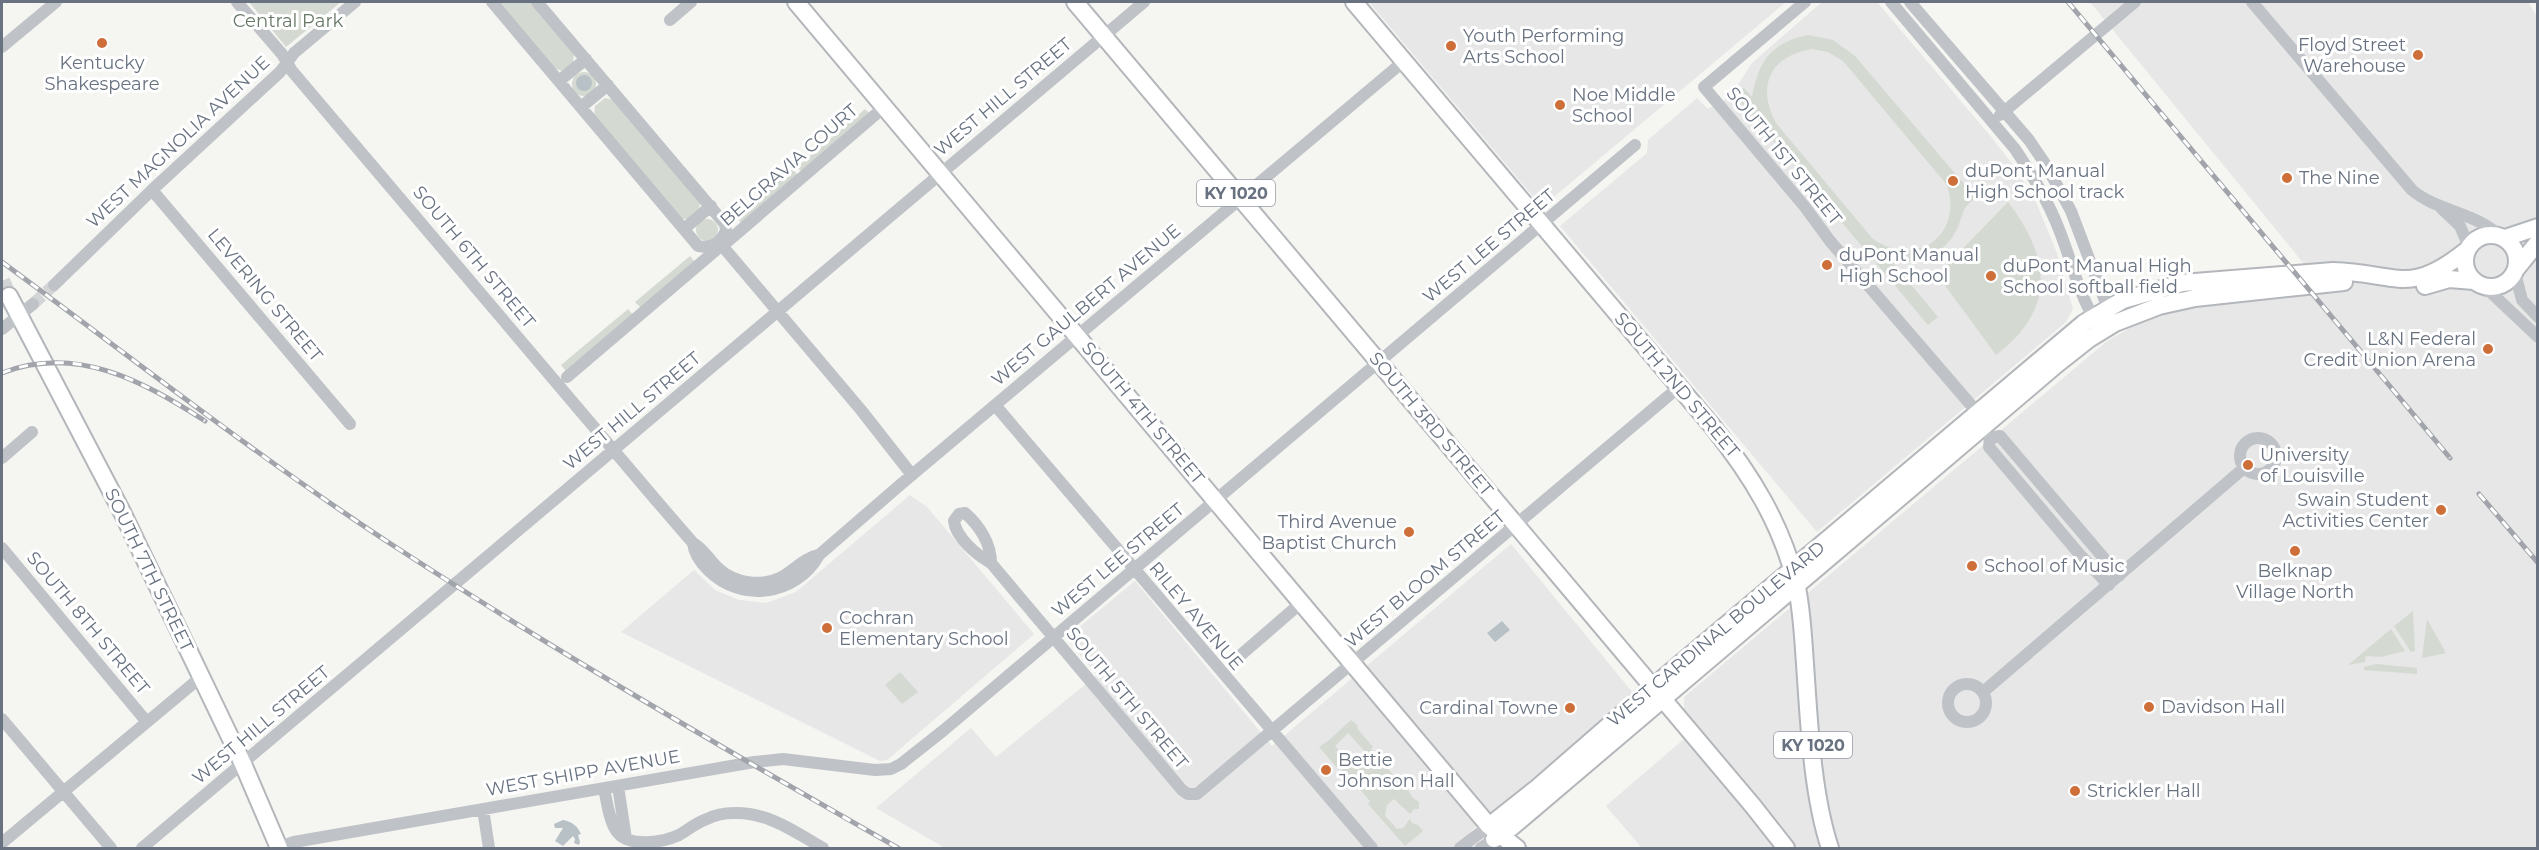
<svg xmlns="http://www.w3.org/2000/svg" width="2539" height="850" font-family="Montserrat,sans-serif">
<style>
.built{fill:#e6e7e6}
.green{fill:#d4dad2;fill-rule:evenodd}
.water{fill:#b8c1c6}
.lines{fill:none;stroke-linecap:round;stroke-linejoin:round}
.minor-tunnel{stroke:#d2d4d6;stroke-width:12;stroke-dasharray:12 6;stroke-linecap:butt}
.major-tunnel{stroke:#d2d4d6;stroke-width:16;stroke-dasharray:16 8;stroke-linecap:butt}
.major-casing{stroke:#b3b6ba;stroke-width:20}
.minor{stroke:#bfc2c6;stroke-width:12}
.major{stroke:#fff;stroke-width:16}
.rail-casing{stroke:#a1a5ab;stroke-width:5}
.rail{stroke:#fff;stroke-width:3;stroke-dasharray:9;stroke-linecap:butt}
.poi-dot{fill:#ce6e39;stroke:#fff;stroke-width:2}
.labels{text-anchor:middle;dominant-baseline:central;stroke-width:6;stroke-linejoin:round;paint-order:stroke}
.shield{fill:#fff;stroke:#959ca6;stroke-width:1.5}
.shield-label{font-size:16px;font-weight:bold;fill:#687280}
.park-label{font-size:18px;fill:#677866;stroke:#fff}
.poi-label{font-size:18px;fill:#687280;stroke:#fff;text-anchor:start}
.street-label{font-size:18px;fill:#687280;stroke:#fff}
</style>
<rect width="100%" height="100%" fill="#f5f5f2"/>
<path class="built" d="M1369,2H1786L1542,207Z
M1822,2H1877L1992,138L2017,170L2036,202L2057,253L2073,309L2066,322L1817,532L1560,226L1647,153L1648,140L1697,98L1708,109L1731,96L1752,63Z
M2090,2H2528L2538,18L2537,848H1642L1606,806L1684,739V697L2106,342L2133,326L2121,311L2178,292L2318,281Z
M910,495L927,507L1034,634L887,760L880,761L621,632L694,570L715,590L739,600L766,603L796,592Z
M1511,544L1633,693L1470,832L1483,848H945L876,808L971,728L996,757L1097,675L1066,638L1135,581L1272,746Z"/>
<path class="green" d="M249,2H341L286,47Z
M497,2H532L574,52L573,64L562,71L553,68Z
M1808,35L1833,40L1855,56L1976,198C1962,208 1965,209 1959,224C1948,254 1922,261 1894,264L1938,317L1928,325L1735,95L1744,88L1752,97C1759,61 1770,43 1808,35ZM1812,49L1828,52L1843,61L1947,185C1964,236 1914,270 1872,238L1776,123C1756,86 1770,56 1812,49Z
M572 84a12 12 0 1 1 24 0a12 12 0 1 1-24 0Z
M605,98L615,100L700,203L699,210L688,219H682L594,116L595,106Z
M865,109L871,115L803,173L797,167Z
M793,169L799,177L743,225L736,217Z
M2008,202C2051,258 2056,309 1996,355L1941,280L1942,270Z
M696 230a11 11 0 1 1 22 0a11 11 0 1 1-22 0Z
M690,256L697,264L643,310L635,302Z
M628,309L635,317L568,374L561,365Z
M2413,611L2415,651L2411,652L2394,626Z
M2427,619L2446,653L2422,658Z
M2391,629L2405,651L2381,657L2366,656L2365,662L2348,665Z
M2376,664L2417,668V674L2364,670V667Z
M900,672L918,692L902,704L885,685Z
M1351,720L1358,726L1357,728L1373,747L1371,749L1401,784L1403,783L1413,798L1419,802V809H1414L1410,814L1394,799L1387,805L1385,816L1397,829L1403,828L1410,819L1412,823L1418,825L1423,831L1405,846L1368,804L1370,801L1340,767L1338,769L1319,747L1329,740ZM1348,733L1369,756L1356,769L1335,746Z"/>
<path class="water" d="M576 83a8 8 0 1 1 16 0a8 8 0 1 1-16 0Z
M1502,621L1510,630L1495,642L1487,633Z
M563,820C572,822 577,825 581,834L578,835L580,842L579,845L574,843L575,839L573,836L563,846L555,841L563,828H555L554,824Z"/>
<g class="lines">
<path class="minor-tunnel" d="M33,304L54,285"/>
<path class="major-tunnel" d="M2,281L9,296"/>
<g class="major-casing">
<path id="major" d="M796,2L1489,826L1517,848
M1075,2L1753,806L1786,848
M1354,2L1713,427C1751,475 1781,523 1796,583C1802,609 1803,637 1805,664C1809,721 1812,794 1830,848
M2465 261a26 26 0 1 1 52 0a26 26 0 1 1-52 0Z
M2505,238L2538,227
M2517,268L2538,242
M2425,286L2449,279L2474,281
M9,296L122,512L243,764L279,848
M1489,826L1537,788L1668,674L2084,323L2123,300L2182,283L2333,271C2398,273 2409,297 2467,250
M1494,839L1512,827L2056,365L2089,339L2115,323L2159,306L2195,298L2344,282"/>
</g>
<path class="minor" d="M237,2L282,54L292,71L655,499L693,543C704,549 709,560 719,569C734,583 761,587 780,578C794,571 803,558 819,555
M492,2L698,246C711,249 721,242 726,231L725,224L537,2
M1805,2L1704,87L1805,207L1830,241L1977,412
M1891,2L2015,149C2033,176 2049,202 2060,232C2072,262 2079,296 2097,323
M1910,2L2029,140L2046,165L2071,211L2110,314
M2252,2L2412,190C2438,212 2476,212 2501,237
M670,20L691,2
M2,47L56,2
M559,81L586,59
M581,107L608,85
M2000,115L2135,2
M152,190L350,424
M2442,209L2460,226L2469,247
M684,229L711,206
M719,242L861,410L912,475
M727,242L875,115
M2515,273L2522,300L2538,317
M54,285L152,190L280,72L294,53L355,2
M2485,287L2538,337
M2,329L33,304
M567,377L715,251
M995,405L1372,848
M2240 456a18 18 0 1 1 36 0a18 18 0 1 1-36 0Z
M1990,438L2000,436L2119,576
M1990,438L1989,447L2081,556L2109,585
M2,458L32,432
M693,543C694,554 700,562 708,570C741,603 796,596 819,555L900,485L1404,61
M2,548L146,721
M991,563C977,555 956,538 954,521L959,514L965,513C980,526 991,544 991,563L1182,790L1188,794H1197L1679,387
M1235,660L1302,602
M1948 703a19 19 0 1 1 38 0a19 19 0 1 1-38 0Z
M1983,692L2244,468
M2,719L111,848
M618,786L626,839
M604,788C607,802 609,821 617,832C629,848 664,842 679,835C688,830 697,822 707,819C715,815 725,813 734,813C768,812 795,832 823,848
M483,809L489,848
M2,843L201,677
M142,848L1144,2
M277,848L294,842L754,762L783,759L875,770L891,769L901,764L944,730L1635,145
M1460,848L1489,826
M1481,848L1494,839"/>
<use href="#major" class="major"/>
<g class="rail-casing">
<path id="rail" d="M2068,2L2450,458
M2,262C131,357 259,458 394,546C558,653 728,751 898,848
M2,373C76,344 143,381 205,421
M2479,494L2538,563"/>
</g>
<use href="#rail" class="rail"/>
</g>
<g class="poi-dot">
<circle cx="102" cy="43" r="6"/>
<circle cx="1451" cy="46" r="6"/>
<circle cx="2418" cy="55" r="6"/>
<circle cx="1560" cy="105" r="6"/>
<circle cx="2287" cy="178" r="6"/>
<circle cx="1953" cy="181" r="6"/>
<circle cx="1827" cy="265" r="6"/>
<circle cx="1991" cy="276" r="6"/>
<circle cx="2488" cy="349" r="6"/>
<circle cx="2248" cy="465" r="6"/>
<circle cx="2441" cy="510" r="6"/>
<circle cx="1409" cy="532" r="6"/>
<circle cx="2295" cy="551" r="6"/>
<circle cx="1972" cy="566" r="6"/>
<circle cx="827" cy="628" r="6"/>
<circle cx="2149" cy="707" r="6"/>
<circle cx="1570" cy="708" r="6"/>
<circle cx="1326" cy="770" r="6"/>
<circle cx="2075" cy="791" r="6"/>
</g>
<g class="labels">
<g class="shield">
<rect x="1197" y="180" width="78" height="26" rx="4.5"/>
<rect x="1774" y="732" width="78" height="26" rx="4.5"/>
</g>
<g class="shield-label">
<text x="1236" y="193">KY 1020</text>
<text x="1813" y="745">KY 1020</text>
</g>
<g class="park-label">
<text x="288" y="21">Central Park</text>
</g>
<g class="poi-label">
<text x="1463" y="36">Youth Performing<tspan x="1463" dy="21">Arts School</tspan></text>
<text x="2406" y="45" text-anchor="end">Floyd Street<tspan x="2406" dy="21">Warehouse</tspan></text>
<text x="102" y="63" text-anchor="middle">Kentucky<tspan x="102" dy="21">Shakespeare</tspan></text>
<text x="1572" y="95">Noe Middle<tspan x="1572" dy="21">School</tspan></text>
<text x="1965" y="171">duPont Manual<tspan x="1965" dy="21">High School track</tspan></text>
<text x="2299" y="178">The Nine</text>
<text x="1839" y="255">duPont Manual<tspan x="1839" dy="21">High School</tspan></text>
<text x="2003" y="266">duPont Manual High<tspan x="2003" dy="21">School softball field</tspan></text>
<text x="2476" y="339" text-anchor="end">L&amp;N Federal<tspan x="2476" dy="21">Credit Union Arena</tspan></text>
<text x="2260" y="455">University<tspan x="2260" dy="21">of Louisville</tspan></text>
<text x="2429" y="500" text-anchor="end">Swain Student<tspan x="2429" dy="21">Activities Center</tspan></text>
<text x="1397" y="522" text-anchor="end">Third Avenue<tspan x="1397" dy="21">Baptist Church</tspan></text>
<text x="1984" y="566">School of Music</text>
<text x="2295" y="571" text-anchor="middle">Belknap<tspan x="2295" dy="21">Village North</tspan></text>
<text x="839" y="618">Cochran<tspan x="839" dy="21">Elementary School</tspan></text>
<text x="2161" y="707">Davidson Hall</text>
<text x="1558" y="708" text-anchor="end">Cardinal Towne</text>
<text x="1338" y="760">Bettie<tspan x="1338" dy="21">Johnson Hall</tspan></text>
<text x="2087" y="791">Strickler Hall</text>
</g>
<g class="street-label">
<text transform="translate(1003 97) rotate(-40)">WEST HILL STREET</text>
<text transform="translate(178 142) rotate(-43)">WEST MAGNOLIA AVENUE</text>
<text transform="translate(1784 156) rotate(51)">SOUTH 1ST STREET</text>
<text transform="translate(789 165) rotate(-41)">BELGRAVIA COURT</text>
<text transform="translate(1489 246) rotate(-40)">WEST LEE STREET</text>
<text transform="translate(474 257) rotate(50)">SOUTH 6TH STREET</text>
<text transform="translate(265 295) rotate(50)">LEVERING STREET</text>
<text transform="translate(1086 305) rotate(-40)">WEST GAULBERT AVENUE</text>
<text transform="translate(1677 385) rotate(50)">SOUTH 2ND STREET</text>
<text transform="translate(632 411) rotate(-40)">WEST HILL STREET</text>
<text transform="translate(1143 413) rotate(50)">SOUTH 4TH STREET</text>
<text transform="translate(1431 424) rotate(50)">SOUTH 3RD STREET</text>
<text transform="translate(1118 560) rotate(-40)">WEST LEE STREET</text>
<text transform="translate(149 570) rotate(64)">SOUTH 7TH STREET</text>
<text transform="translate(1425 579) rotate(-40)">WEST BLOOM STREET</text>
<text transform="translate(1196 616) rotate(50)">RILEY AVENUE</text>
<text transform="translate(88 623) rotate(50)">SOUTH 8TH STREET</text>
<text transform="translate(1716 634) rotate(-40)">WEST CARDINAL BOULEVARD</text>
<text transform="translate(1127 698) rotate(50)">SOUTH 5TH STREET</text>
<text transform="translate(261 725) rotate(-40)">WEST HILL STREET</text>
<text transform="translate(583 773) rotate(-10)">WEST SHIPP AVENUE</text>
</g>
</g>
<rect width="2539" height="850" fill="none" stroke="#687280" stroke-width="6"/>
</svg>
